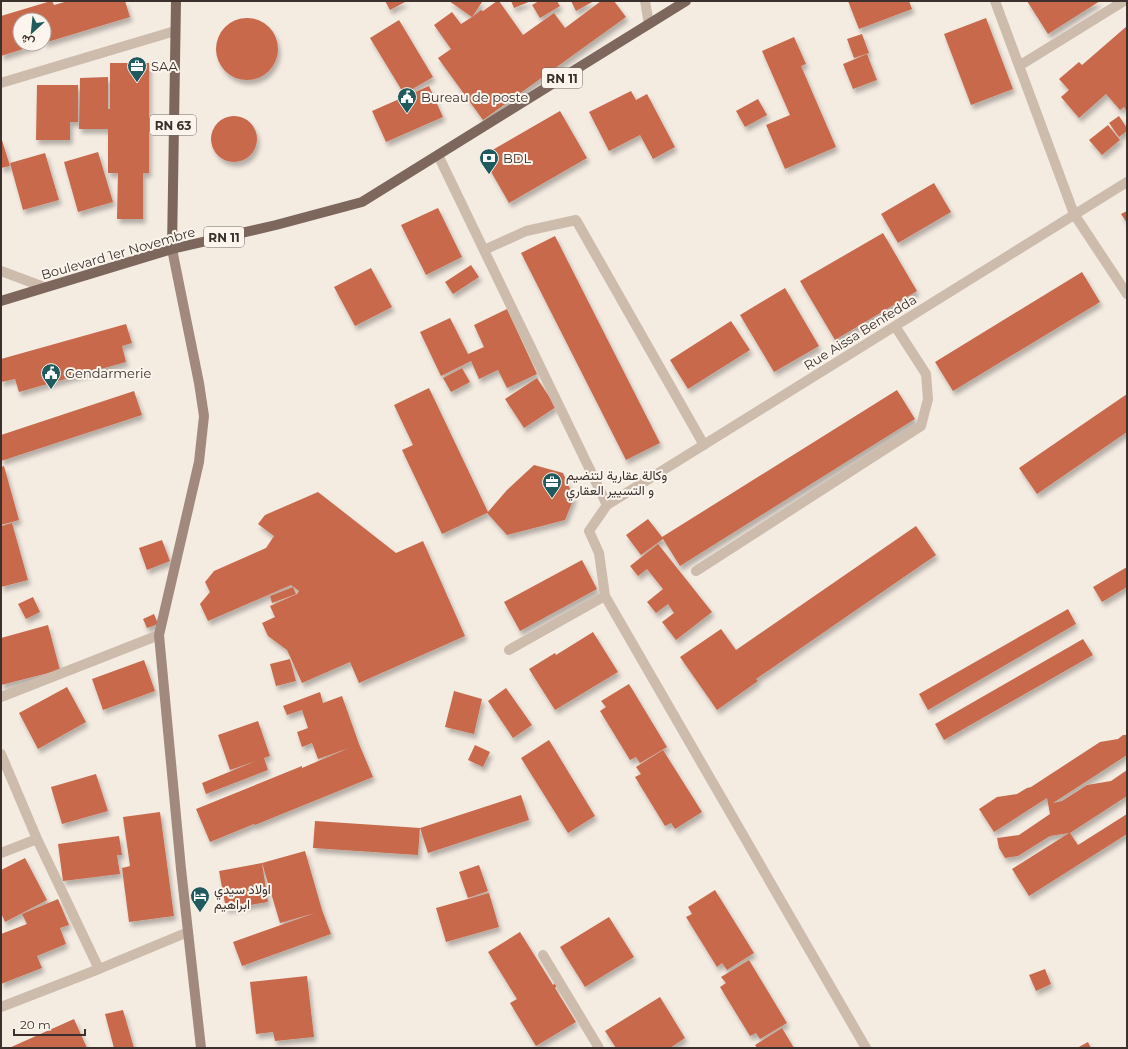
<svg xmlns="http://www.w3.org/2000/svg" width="1128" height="1049" font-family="Montserrat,Vazirmatn,sans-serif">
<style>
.building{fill:#c8694b;filter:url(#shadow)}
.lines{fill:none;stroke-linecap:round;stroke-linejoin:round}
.lane{stroke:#cdbbac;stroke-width:10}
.street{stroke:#cdbbac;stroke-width:10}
.secondary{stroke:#a18a7d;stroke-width:10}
.primary{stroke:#7d675c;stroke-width:10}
.labels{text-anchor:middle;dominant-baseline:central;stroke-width:4;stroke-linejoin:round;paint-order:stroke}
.shield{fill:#fbf5ee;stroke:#756b66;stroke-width:1}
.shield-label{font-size:12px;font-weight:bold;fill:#3b302b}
.poi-label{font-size:13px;fill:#3b302b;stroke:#fbf5ee;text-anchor:start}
.street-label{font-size:13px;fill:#3b302b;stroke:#fbf5ee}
</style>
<defs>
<filter id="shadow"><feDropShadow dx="2.5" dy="4.5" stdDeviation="2" flood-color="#0004"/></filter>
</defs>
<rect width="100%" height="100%" fill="#f4ebe1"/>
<path class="building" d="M51,1H52L54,5L68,1H125L130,17L44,43V20H20V44H39L1,56V16Z
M385,1H407L390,10Z
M449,1H480L482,2L472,17L481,10L483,11L497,1H499L523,35L554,13L565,28L601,1H614L626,17L483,120L438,58L451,49L434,25L452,12L461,24L472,17Z
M511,1H531L514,8Z
M539,1H557L560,6L540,18L532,5Z
M571,1H594L576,11Z
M848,1H909L912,9L859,29Z
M1027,1H1100L1048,34Z
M986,18L1013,89L971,105L944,34Z
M216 49a31 31 0 1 1 62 0a31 31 0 1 1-62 0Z
M399,20L433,77L404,94L370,38Z
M1127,26V111L1124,107L1120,110L1106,94L1079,118L1061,97L1069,90L1059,79L1079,62L1082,65Z
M862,34L869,53L854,58L847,39Z
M794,37L806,64L801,66L836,147L785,169L766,125L790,115L762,51Z
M867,54L877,80L853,89L843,64Z
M110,63H149V173H143V219H117L118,173H108V129H79L80,78L108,77V109H110Z
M37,85H78V122H70V140H36Z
M429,86L443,117L386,142L372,111Z
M631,91L636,100L647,94L675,147L653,159L640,135L609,151L589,112Z
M758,99L767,115L745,127L736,111Z
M560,111L587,158L509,203L482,156Z
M1119,116L1127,128V131L1119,137L1109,123Z
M211 139a23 23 0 1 1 46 0a23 23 0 1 1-46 0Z
M1108,125L1120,140L1102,155L1089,140Z
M1,137L10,166L1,168Z
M98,152L113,202L78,212L64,162Z
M45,153L59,200L23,210L10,163Z
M934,183L951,212L898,243L881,214Z
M438,208L462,257L426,275L401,225Z
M1127,211V223L1121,214Z
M883,233L917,291L835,340L800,281Z
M555,236L660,443L626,460L521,253Z
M471,265L479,277L453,294L445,282Z
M371,268L392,307L355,326L334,287Z
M1082,272L1100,302L953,391L935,362Z
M785,288L819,346L774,372L740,315Z
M507,309L537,374L507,388L498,370L479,379L471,361L441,376L420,332L450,318L468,354L484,347L474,325Z
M731,321L750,350L688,389L670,360Z
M126,324L132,343L122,346L126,362L19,392L15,379L1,382V359Z
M462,368L470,382L451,392L443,378Z
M537,378L556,407L524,428L505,399Z
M429,388L488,512L507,490L534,465L563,473L574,498L565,520L507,535L487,513L442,534L402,450L413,445L394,405Z
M897,390L915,419L680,566L663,539L641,555L626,535L648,519L662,537Z
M134,391L142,415L1,461V435Z
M1127,394V432L1037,494L1019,468Z
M4,466L19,520L1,525V467Z
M318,492L396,553L423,541L465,636L359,683L350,662L302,683L287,650L268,636L262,623L275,617L270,606L297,594L299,591L291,585L208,621L200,604L210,592L205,582L214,571L266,548L274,536L258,524L265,515Z
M12,523L28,580L1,587V526Z
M916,526L936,555L756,679L758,681L717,710L680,657L721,629L736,650Z
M162,540L170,561L147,570L139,548Z
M658,544L712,612L676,640L662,622L674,613L668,604L656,613L647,602L663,589L647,569L638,576L630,566Z
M582,560L597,589L520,631L504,602Z
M1127,567V587L1102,602L1093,587Z
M293,587L296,594L272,603L270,596Z
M33,597L40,612L26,619L18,604Z
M1068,609L1076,624L928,710L919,694Z
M154,614L158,624L147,628L143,619Z
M48,625L60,670L1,685V638Z
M593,632L618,672L555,710L529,669L555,653L556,655Z
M1083,639L1093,655L944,740L935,724Z
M290,659L296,681L276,686L270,664Z
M144,660L155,691L103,710L92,679Z
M629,684L667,747L640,763L636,757L630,760L600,711L606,707L601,701Z
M67,687L86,722L38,749L19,713Z
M506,688L532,725L513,738L488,701Z
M454,691L482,699L474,734L445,727Z
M320,692L323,703L342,696L359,744L373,777L255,825L254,824L210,842L196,809L302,766V768L349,748L318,759L312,743L302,747L297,732L308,728L302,710L287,715L283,706Z
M258,721L270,756L264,758L268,770L206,794L202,783L256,761L230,770L218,735Z
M1123,735H1127V755L1053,803L1062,801L1087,785L1111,781L1127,770V796L1070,833L1078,845L1127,814V834L1029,896L1012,869L1069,833L1050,836L1018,856L1005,858L999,848L997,838L1019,835L1050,814L1047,798L994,832L979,809L997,797L1017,794L1027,788L1031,787L1100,742L1118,739Z
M549,740L595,816L568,833L521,758Z
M475,745L490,752L483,767L468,760Z
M663,750L702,812L675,829L671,823L665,826L635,777L641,774L636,767Z
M96,774L108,811L62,824L51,787Z
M521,795L529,820L428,853L420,828L418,855L313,848L315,821L420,828Z
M160,812L174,916L129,922L122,868L130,866L123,817Z
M119,836L122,855H117L120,874L63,881L58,844Z
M305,851L322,910L331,934L242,966L233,942L315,913L280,923L262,863Z
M25,858L47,900L5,922L1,913V870Z
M262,863L268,902L226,909L219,871Z
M479,865L488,891L468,898L459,872Z
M715,890L754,953L727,970L722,963L717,967L686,917L692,914L688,907Z
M489,893L499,927L446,942L436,908Z
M58,899L69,925L60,928L66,944L37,956L42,968L1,984V934L27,924L22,914Z
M609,917L634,957L585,987L560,947Z
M520,932L553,985L555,983L557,986L555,988L576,1022L536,1046L510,1003L517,999L488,952Z
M749,960L787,1023L760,1039L756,1033L750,1036L720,987L726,983L721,977Z
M1045,969L1051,984L1036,991L1029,975Z
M307,976L314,1037L275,1041L273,1032L256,1034L250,982Z
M660,997L685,1038L670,1048H616L605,1031Z
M123,1010L134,1048H114L105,1014Z
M74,1019L87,1048H9Z
M782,1028L794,1048H757L755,1045Z
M1088,1042L1091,1048H1077Z"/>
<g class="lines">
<path class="lane" d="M484,250L526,231L576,220L704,445
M1,271L44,287"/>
<path class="street" d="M645,1L649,24
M995,1L1074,214L1127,294
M1019,66L1124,1
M1,83L175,31
M438,155L607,505
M696,571L921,426L928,399L926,374L895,326
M509,650L605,596
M1,697L159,635
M1,754L37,839L99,969
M1,853L37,839
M543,955L599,1048
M1,1007L99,969L188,932
M866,1048L605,596L599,553L589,531L607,505L1127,182"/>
<path class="secondary" d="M172,249L199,383L204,416L199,462L159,635L181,869L201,1048"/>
<path class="primary" d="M172,249L176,1
M1,301L172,249L276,225L362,202L686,1"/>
</g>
<defs>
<g id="office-pin" transform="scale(1)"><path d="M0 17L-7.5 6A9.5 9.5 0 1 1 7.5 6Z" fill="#1f5a5e" stroke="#fbf5ee"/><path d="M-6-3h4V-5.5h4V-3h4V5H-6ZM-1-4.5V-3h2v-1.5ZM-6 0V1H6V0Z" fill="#fff"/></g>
<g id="civic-pin" transform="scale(1)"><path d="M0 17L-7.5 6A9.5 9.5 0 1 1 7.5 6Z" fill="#1f5a5e" stroke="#fbf5ee"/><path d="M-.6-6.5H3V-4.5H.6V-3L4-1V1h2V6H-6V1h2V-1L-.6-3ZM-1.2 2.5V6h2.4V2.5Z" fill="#fff"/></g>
<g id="bank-pin" transform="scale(1)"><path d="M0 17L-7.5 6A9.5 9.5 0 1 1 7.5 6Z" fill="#1f5a5e" stroke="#fbf5ee"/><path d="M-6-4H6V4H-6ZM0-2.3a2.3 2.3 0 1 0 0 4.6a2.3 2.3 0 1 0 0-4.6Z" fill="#fff"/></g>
<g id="hotel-pin" transform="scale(1)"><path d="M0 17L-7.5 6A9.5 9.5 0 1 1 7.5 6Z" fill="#1f5a5e" stroke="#fbf5ee"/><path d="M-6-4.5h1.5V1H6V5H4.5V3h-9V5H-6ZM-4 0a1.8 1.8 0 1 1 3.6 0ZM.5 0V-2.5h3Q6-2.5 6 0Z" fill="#fff"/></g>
</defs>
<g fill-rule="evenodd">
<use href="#office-pin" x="137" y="66"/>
<use href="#civic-pin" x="407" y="97"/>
<use href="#bank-pin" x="489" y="158"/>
<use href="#civic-pin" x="51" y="373"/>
<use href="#office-pin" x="552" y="482"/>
<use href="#hotel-pin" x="200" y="896"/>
</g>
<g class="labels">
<g class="shield">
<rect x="542" y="68" width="40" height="20" rx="3"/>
<rect x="150" y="115" width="46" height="20" rx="3"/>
<rect x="204" y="227" width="40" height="20" rx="3"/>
</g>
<g class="shield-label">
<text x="562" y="78">RN 11</text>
<text x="173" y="125">RN 63</text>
<text x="224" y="237">RN 11</text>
</g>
<g class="poi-label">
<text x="151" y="66">SAA</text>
<text x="421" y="97">Bureau de poste</text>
<text x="503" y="158">BDL</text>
<text x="65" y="373">Gendarmerie</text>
<text x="566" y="475">وكالة عقارية لتنضيم<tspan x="566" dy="15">و التسيير العقاري</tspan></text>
<text x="214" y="889">اولاد سيدي<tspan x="214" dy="15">ابراهيم</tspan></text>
</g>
<g class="street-label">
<text transform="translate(118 253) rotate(-16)">Boulevard 1er Novembre</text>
<text transform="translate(860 332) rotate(-32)">Rue Aissa Benfedda</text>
</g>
</g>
<rect width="1128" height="1049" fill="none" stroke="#3b302b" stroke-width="4"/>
<g transform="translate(32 32) rotate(207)"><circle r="19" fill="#fbf5ee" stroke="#aea6a0"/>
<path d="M0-3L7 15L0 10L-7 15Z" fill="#1f5a5e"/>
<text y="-6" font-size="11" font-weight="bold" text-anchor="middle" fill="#3b302b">ش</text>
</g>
<path d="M14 1029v6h71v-6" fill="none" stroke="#3b302b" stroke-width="2"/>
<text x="20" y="1029" font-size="12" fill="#3b302b" stroke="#fbf5ee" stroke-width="3" paint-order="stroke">20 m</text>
</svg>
